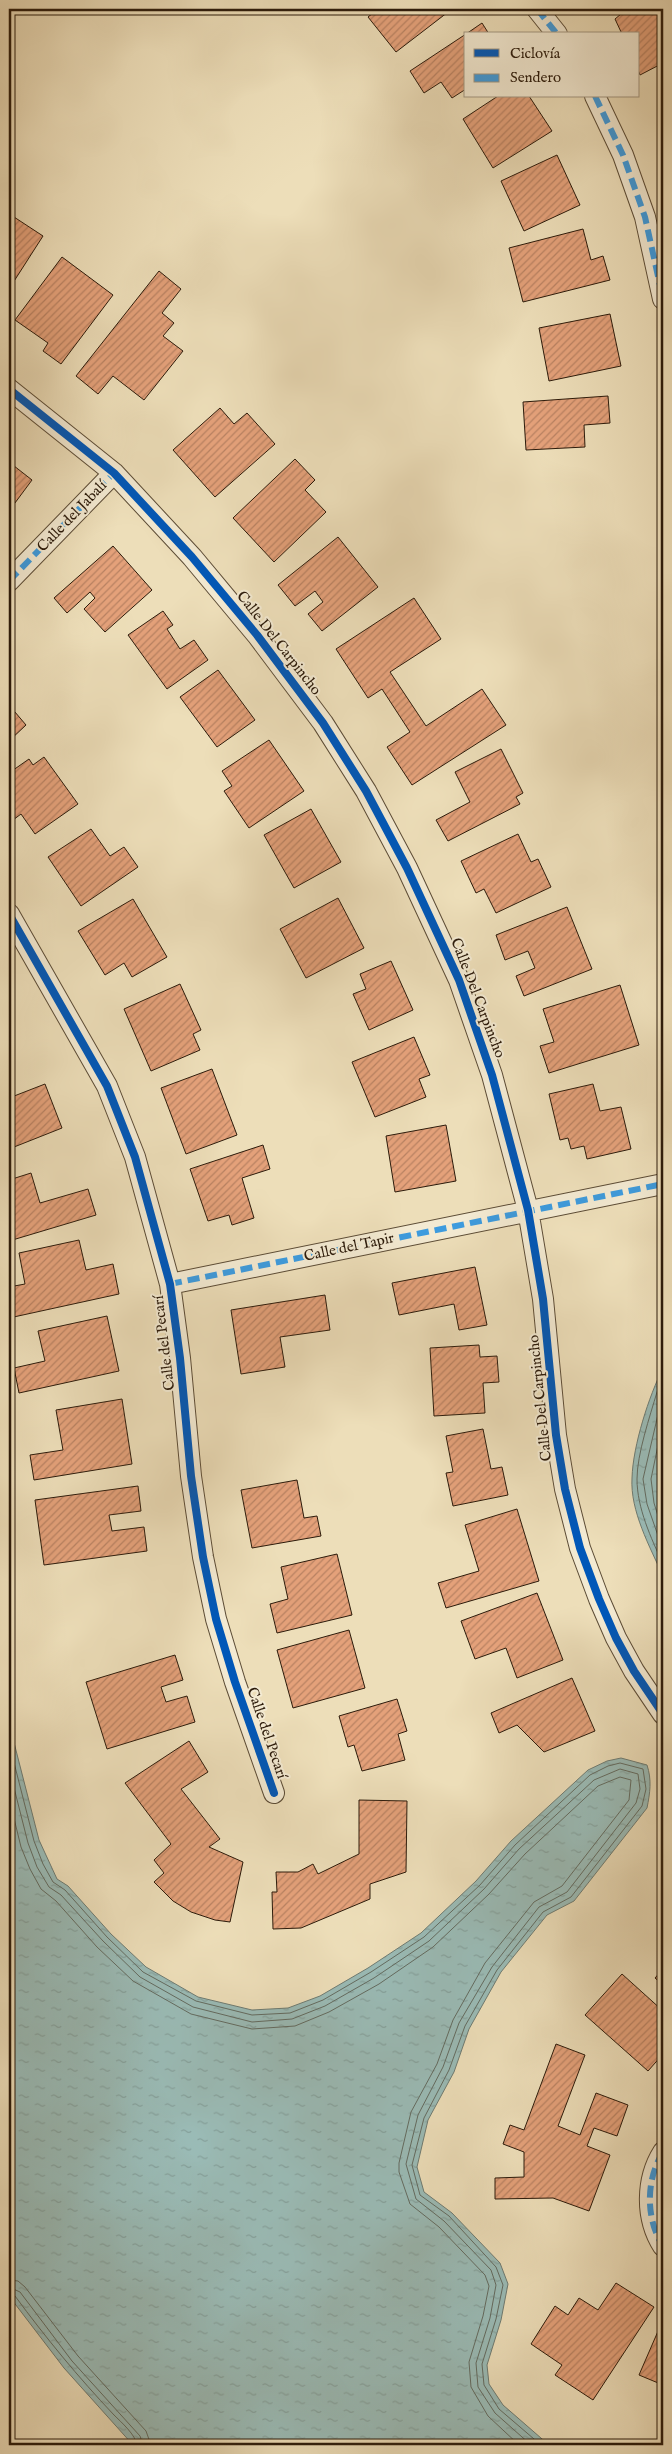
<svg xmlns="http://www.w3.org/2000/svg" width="672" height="2454" font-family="'IM FELL English',serif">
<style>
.water{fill:url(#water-ripples);stroke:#6e7b72}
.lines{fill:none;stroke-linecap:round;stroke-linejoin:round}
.shore{stroke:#636b60;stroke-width:1}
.building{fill:url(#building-hatch);stroke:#2c1b0b}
.street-casing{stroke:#5c4c36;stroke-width:22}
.street{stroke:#f3ead2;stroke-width:20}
.quiet{stroke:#3d9bde;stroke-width:6;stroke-dasharray:12 6;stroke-linecap:butt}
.cycleway-casing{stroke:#f3ead2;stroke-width:11}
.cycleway{stroke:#0057b8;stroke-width:8}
.labels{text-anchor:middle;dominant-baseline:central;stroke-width:4;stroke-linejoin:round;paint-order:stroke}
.street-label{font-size:15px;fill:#2c1b0b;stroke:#f3ead2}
</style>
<defs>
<pattern id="water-ripples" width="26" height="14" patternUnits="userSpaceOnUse" patternTransform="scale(1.25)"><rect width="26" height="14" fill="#9abbb6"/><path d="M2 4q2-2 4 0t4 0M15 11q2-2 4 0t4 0" fill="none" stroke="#85a09b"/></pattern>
<pattern id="building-hatch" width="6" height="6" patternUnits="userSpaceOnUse" patternTransform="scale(1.25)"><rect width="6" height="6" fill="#e4a17a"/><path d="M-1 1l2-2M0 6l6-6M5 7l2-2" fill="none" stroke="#b98262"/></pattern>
</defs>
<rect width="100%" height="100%" fill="#eddeb9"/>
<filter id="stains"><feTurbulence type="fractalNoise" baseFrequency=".004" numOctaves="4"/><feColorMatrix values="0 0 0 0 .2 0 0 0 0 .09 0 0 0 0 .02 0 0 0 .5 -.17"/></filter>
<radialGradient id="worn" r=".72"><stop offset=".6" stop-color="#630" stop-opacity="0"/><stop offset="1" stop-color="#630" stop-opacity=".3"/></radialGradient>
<path class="water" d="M663,1368V1576C650,1547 630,1511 632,1478C633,1445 649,1396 663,1368Z
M9,1723L39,1840L57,1879L68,1886L111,1934L146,1967L198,1997L252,2010L288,2008L320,1996L368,1968L421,1933L476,1881L511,1841L588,1770L607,1761L621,1758L647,1765C652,1780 650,1793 647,1808L574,1901L547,1915L501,1972L469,2029L454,2072L428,2120L417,2167L424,2192L452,2213L500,2263L508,2284L501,2320L487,2365L489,2384L503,2405L549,2445H133L64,2368L9,2296Z"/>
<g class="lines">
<path class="shore" d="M663,1379L657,1392C650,1416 637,1454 637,1479C637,1508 651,1538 663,1564
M663,1393L643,1479L647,1504L663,1550
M663,1421L651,1479L654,1503L663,1532
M9,1743L34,1841L43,1864L53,1882L65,1890L107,1937L143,1972L196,2001L252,2015L290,2013L323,2000L371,1972L424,1937L480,1885L515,1845L590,1775L608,1766L620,1763L643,1769L646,1789L642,1806L571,1897L543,1912L497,1970L465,2026L449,2070L424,2118L412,2165L420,2195L449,2216L496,2267L503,2285L496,2319L482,2364L484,2385L499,2409L541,2445
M9,1768L28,1843L37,1867L49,1887L61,1895L103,1941L140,1977L193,2007L252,2022L292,2019L325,2006L374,1978L429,1941L484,1889L519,1849L594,1780L620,1769L638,1774L640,1789L636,1803L567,1892L539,1907L492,1967L459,2023L443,2067L418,2115L406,2164L416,2199L444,2221L491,2270L496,2285L490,2318L476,2363L478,2387L495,2413L531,2445
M9,1798L21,1847L30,1869L41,1889L56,1901L97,1947L133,1981L191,2014L252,2029L295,2026L329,2012L379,1984L433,1947L489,1894L525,1854L598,1786L620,1777L631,1780L629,1800L562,1886L534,1902L485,1963L453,2020L437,2064L411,2112L399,2163V2172L410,2204L439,2227L485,2275L489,2286L483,2316L469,2362L471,2387L488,2416L519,2445
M9,2280L18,2281L25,2287L78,2356L146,2431L151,2445
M9,2287L20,2292L72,2361L140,2436L143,2445
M9,2294L15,2296C46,2338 78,2377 114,2415C121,2422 136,2435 137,2445"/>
</g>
<path class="building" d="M378,9H452L396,52L368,17Z
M627,9H663V63L640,75L638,70V34H622L615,19Z
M482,23L489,34H466Z
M466,34V89L452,98L441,82L424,93L410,71Z
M498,96H529L552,131L493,168L463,119Z
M557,155L580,205L524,231L501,181Z
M14,217L43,236L9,289V225Z
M583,229L591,260L603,256L610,280L523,302L509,248Z
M62,257L113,295L61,364L43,351L48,343L15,320Z
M159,271L181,289L162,313L174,323L163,336L183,351L144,400L113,376L98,394L76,376Z
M610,314L621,366L549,381L539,328Z
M608,396L610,423L584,425L585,447L526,450L523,402Z
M220,408L234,424L247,413L275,444L215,497L173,450Z
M295,459L315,480L305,490L326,512L274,562L233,518Z
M9,462L32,480L9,511Z
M338,537L378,587L322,631L308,614L323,602L315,591L295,606L278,585Z
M113,546L152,590L105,632L84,609L95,598L90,592L67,613L54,598Z
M414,598L441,639L390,672L426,726L482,689L506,725L412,785L387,747L410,732L382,689L368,698L336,649Z
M163,611L173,625L167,629L180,649L194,640L208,660L167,689L128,635Z
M218,670L255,720L217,747L180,697Z
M9,705L26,725L9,741Z
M269,740L304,791L249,828L224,791L232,786L222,771Z
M501,749L523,793L516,797L520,804L448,841L436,820L470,802L455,772Z
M44,757L78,804L35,834L21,814L9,823V773L29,759L33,765Z
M311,809L341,862L294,888L264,835Z
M91,829L110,856L124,847L138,867L81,906L48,857Z
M518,834L531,862L538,859L551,887L496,913L484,889L476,893L461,861Z
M338,898L364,948L306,978L280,929Z
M133,899L167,957L132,977L124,963L105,975L78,931Z
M567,907L592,969L524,996L516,976L535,968L528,951L505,960L496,935Z
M391,961L413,1010L369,1030L353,994L366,989L360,974Z
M180,984L201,1030L193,1034L200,1050L151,1071L124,1009Z
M620,985L639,1045L549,1073L540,1046L554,1042L543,1009Z
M414,1037L430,1075L419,1079L426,1097L375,1117L352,1062Z
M212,1069L237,1135L186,1154L161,1088Z
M45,1084L62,1128L9,1149V1098Z
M593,1084L600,1111L621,1107L631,1149L587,1159L584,1146L571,1149L568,1138L560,1140L549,1094Z
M446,1125L456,1181L395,1192L386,1136Z
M263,1145L270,1169L242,1178L254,1218L232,1225L229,1215L208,1221L190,1169Z
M31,1173L40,1203L88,1189L96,1215L9,1241V1180Z
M79,1240L86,1270L113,1264L119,1294L9,1318V1287L25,1284L19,1253Z
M475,1267L487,1325L459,1330L454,1304L399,1315L392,1283Z
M325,1295L330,1330L280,1337L285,1367L241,1374L231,1310Z
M107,1316L119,1371L19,1393L14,1368L45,1361L38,1331Z
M479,1345L480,1357L497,1356L499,1382L483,1383L485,1413L434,1416L430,1348Z
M122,1399L132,1464L34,1480L30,1455L63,1450L56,1410Z
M483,1429L491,1469L502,1467L508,1495L453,1506L446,1473L453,1472L446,1436Z
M297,1480L304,1518L317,1516L321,1536L252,1548L241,1490Z
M138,1486L141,1511L109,1515L112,1531L144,1527L147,1551L44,1565L35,1500Z
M517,1509L539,1581L446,1608L438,1583L479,1571L465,1525Z
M337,1554L352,1615L277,1633L270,1604L288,1599L281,1567Z
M537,1593L563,1660L517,1678L506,1648L475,1659L461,1621Z
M349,1630L365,1688L293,1708L277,1650Z
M175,1655L183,1680L161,1687L166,1702L187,1696L195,1722L107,1749L86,1682Z
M572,1678L595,1731L544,1752L517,1725L499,1733L491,1713Z
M397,1699L407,1731L398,1734L405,1760L362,1771L354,1745L348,1747L339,1716Z
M189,1741L208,1772L181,1789L220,1839L209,1847L243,1862L230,1922L215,1920L191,1912L173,1901L154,1882L164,1873L154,1860L171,1844L125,1783Z
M359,1800L407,1801L406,1872L370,1884V1899L301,1928L273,1929L272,1892H277L276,1872H298L313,1864L318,1874L359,1854Z
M663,1969V1985L655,1978Z
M622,1974L663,2011V2054L648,2071L585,2015Z
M556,2044L585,2055L558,2126L580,2135L596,2093L628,2105L617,2136L594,2128L587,2146L610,2155L589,2211L553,2198L495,2199V2178L524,2177V2152L503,2144L510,2125L524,2130Z
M616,2283L654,2307L593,2400L555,2375L562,2365L531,2344L555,2306L568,2315L579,2298L598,2310Z
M662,2322H663V2385L639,2375Z"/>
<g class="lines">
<g class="street-casing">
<path id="street" d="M537,9L557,34
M595,96L623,155L645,217L663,299
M9,389L114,473L192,557L257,635L323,723L366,791L407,868L459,980L492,1075L528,1210L543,1299L556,1435L565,1489L580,1548L599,1599L616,1638L634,1671L663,1714
M9,581L114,473
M9,914L107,1086L135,1157L170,1284L180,1358L191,1476L203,1557L216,1619L235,1682L274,1793
M170,1284L663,1184
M663,2152C646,2179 645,2218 663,2246"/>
</g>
<use href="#street" class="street"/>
<path class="quiet" d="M537,9L557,34
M595,96L623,155L645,217L663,299
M9,581L114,473
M170,1284L663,1184
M663,2152C646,2179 645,2218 663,2246"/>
<g class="cycleway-casing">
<path id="cycleway" d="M9,389L114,473L192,557L257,635L323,723L366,791L407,868L459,980L492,1075L528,1210L543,1299L556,1435L565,1489L580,1548L599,1599L616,1638L634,1671L663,1714
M9,914L107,1086L135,1157L170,1284L180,1358L191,1476L203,1557L216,1619L235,1682L274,1793"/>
</g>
<use href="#cycleway" class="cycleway"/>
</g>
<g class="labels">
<g class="street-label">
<text transform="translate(72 516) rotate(-46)">Calle del Jabalí</text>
<text transform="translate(279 643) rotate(52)">Calle Del Carpincho</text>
<text transform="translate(478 998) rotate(69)">Calle Del Carpincho</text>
<text transform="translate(349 1247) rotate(-12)">Calle del Tapir</text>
<text transform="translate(164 1343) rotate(-97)">Calle del Pecarí</text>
<text transform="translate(540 1398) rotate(-96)">Calle Del Carpincho</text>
<text transform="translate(267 1733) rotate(71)">Calle del Pecarí</text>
</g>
</g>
<rect width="672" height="2454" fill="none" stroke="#eddeb9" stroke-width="30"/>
<rect x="10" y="10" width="652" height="2434" fill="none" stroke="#2c1b0b" stroke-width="2.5"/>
<rect x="15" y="15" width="642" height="2424" fill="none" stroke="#2c1b0b"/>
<rect x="464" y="32" width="175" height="65" fill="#f3ead2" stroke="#a39782"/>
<rect x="474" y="49" width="25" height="8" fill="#0057b8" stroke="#a39782"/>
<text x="510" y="58" font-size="15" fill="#2c1b0b">Ciclovía</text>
<rect x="474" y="74" width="25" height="8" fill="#3d9bde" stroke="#a39782"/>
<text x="510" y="82" font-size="15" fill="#2c1b0b">Sendero</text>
<rect width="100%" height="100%" filter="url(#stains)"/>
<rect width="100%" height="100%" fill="url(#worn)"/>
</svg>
